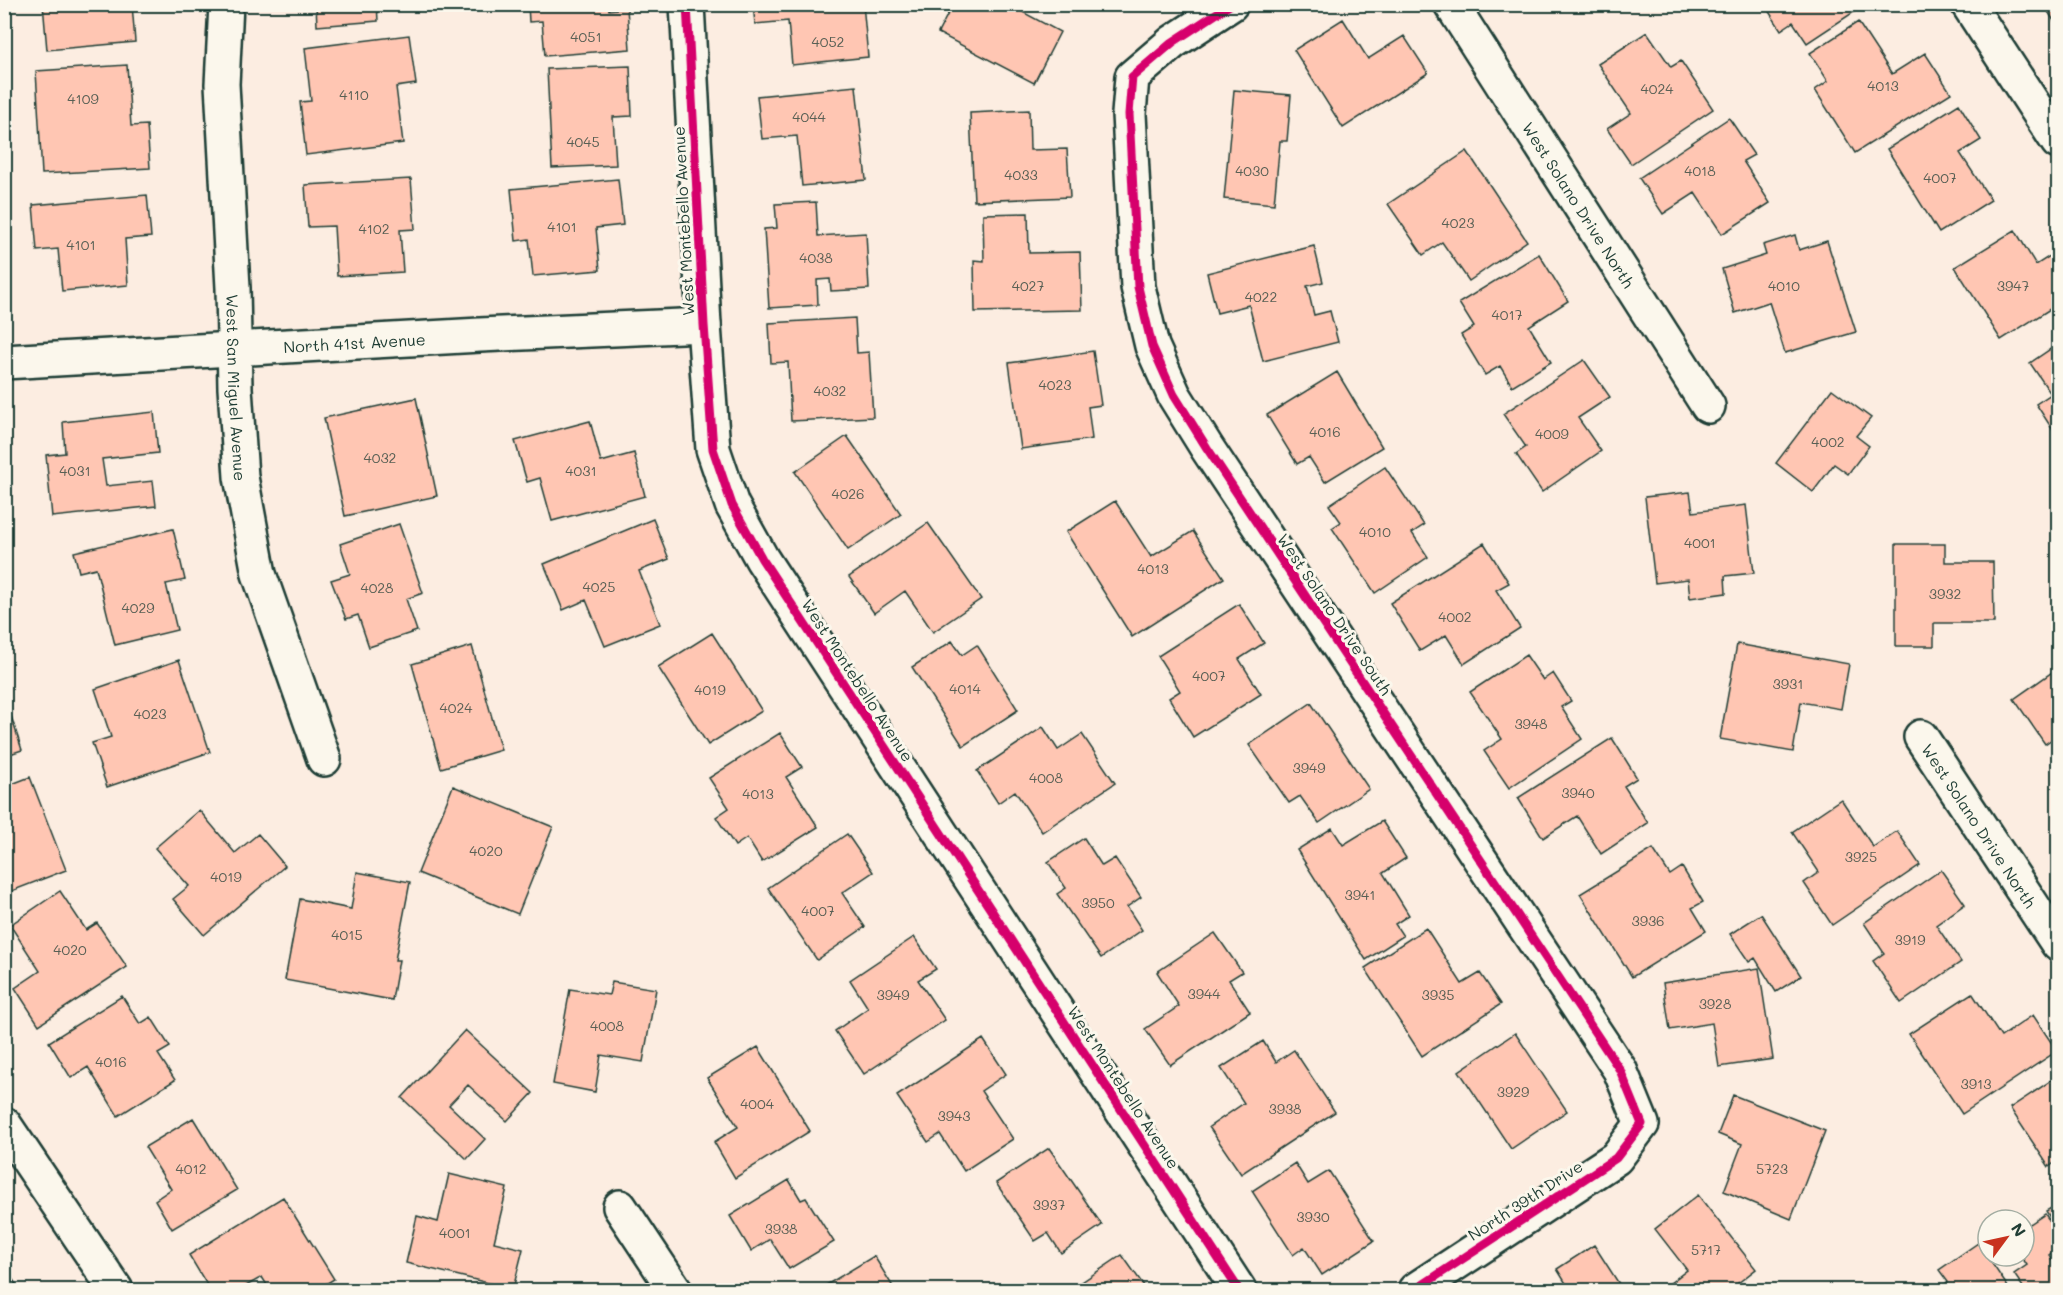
<svg xmlns="http://www.w3.org/2000/svg" width="2063" height="1295" font-family="Mali,sans-serif">
<style>
.building{fill:#ffc6b3;stroke:#1f3d34;stroke-width:1.5}
.lines{fill:none;stroke-linecap:round;stroke-linejoin:round}
.minor-casing{stroke:#1f3d34;stroke-width:38}
.minor{stroke:#fbf7ec;stroke-width:33}
.cycleway-casing{stroke:#fbf7ec;stroke-width:13}
.cycleway{stroke:#d6006c;stroke-width:9}
.labels{text-anchor:middle;dominant-baseline:central;stroke-width:6;stroke-linejoin:round;paint-order:stroke}
.number-label{font-size:14px;fill:#575f54}
.street-label{font-size:16px;fill:#1f3d34;stroke:#fbf7ec}
</style>
<rect width="100%" height="100%" fill="#fcede1"/>
<filter id="ink" filterUnits="userSpaceOnUse"><feTurbulence type="fractalNoise" baseFrequency=".0167" numOctaves="2"/><feDisplacementMap in="SourceGraphic" scale="12" xChannelSelector="R" yChannelSelector="G"/><feConvolveMatrix kernelMatrix="1 2 1 2 8 2 1 2 1" color-interpolation-filters="sRGB"/></filter>
<g filter="url(#ink)">
<path class="building" d="M43,4H132L135,42L47,50Z
M316,4H377L378,21L317,26Z
M528,4H608L609,10L627,8L630,49L545,56L542,21L529,22Z
M753,4H863L868,57L792,65L788,21L755,24Z
M953,4H1017L1015,8L1060,32L1034,83L938,33Z
M1764,4H1866L1807,43L1793,22L1781,30Z
M2043,4H2058V27Z
M1343,19L1368,59L1404,36L1428,73L1343,128L1294,50Z
M1858,22L1892,74L1925,53L1951,93L1855,153L1815,90L1828,81L1810,53Z
M1647,32L1671,67L1681,61L1713,109L1631,164L1607,129L1631,113L1598,64Z
M409,35L416,84L396,87L403,143L306,155L300,102L311,101L305,48Z
M127,65L131,126L147,125L150,168L42,174L36,71Z
M630,66L632,116L613,117L616,165L552,168L547,69Z
M856,86L866,180L802,186L797,136L762,139L757,96Z
M1234,90L1291,95L1287,141H1280L1274,204L1224,199Z
M1959,104L1981,140L1960,153L1991,200L1939,233L1887,149Z
M1029,110L1030,150L1067,149L1070,197L974,201L970,113Z
M1729,118L1754,155L1743,161L1770,203L1722,234L1695,193L1663,214L1639,178Z
M1467,151L1527,241L1469,281L1442,242L1423,255L1388,204Z
M411,179L415,229L400,230L403,272L337,276L334,226L308,227L305,185Z
M618,179L623,225L596,228L600,270L533,276L529,239L516,241L511,189Z
M147,195L151,237L125,239L128,285L62,291L58,249L37,251L33,205Z
M816,202L818,236L866,233L869,289L831,291L830,279L817,280L818,305L769,308L764,229L777,228L775,204Z
M1028,213L1029,253L1080,252L1082,310L975,312L974,260L984,261L983,214Z
M2015,230L2036,265L2056,252L2058,256V304L2001,340L1955,267Z
M1795,235L1799,250L1827,241L1856,332L1785,353L1769,302L1735,313L1722,269L1766,255L1763,245Z
M1314,246L1323,282L1307,286L1314,315L1330,311L1338,342L1263,361L1249,305L1217,313L1207,273Z
M1539,254L1568,301L1529,326L1551,362L1512,386L1500,366L1485,375L1461,335L1474,327L1459,303Z
M855,318L857,353L869,352L873,417L791,421L788,362L771,363L769,323Z
M2058,344V438L2036,404L2051,394L2030,363Z
M1093,351L1101,405L1088,407L1092,439L1021,449L1009,363Z
M1584,360L1610,397L1578,418L1601,451L1542,492L1516,454L1526,447L1503,414Z
M1337,372L1382,447L1325,482L1309,457L1297,464L1267,415Z
M1832,389L1871,418L1856,436L1869,446L1848,474L1834,464L1813,492L1776,463Z
M416,398L437,496L345,516L324,418Z
M154,412L158,453L102,459L106,486L153,481L156,506L52,517L46,455L65,453L63,422Z
M590,421L601,462L634,453L645,496L552,521L540,478L527,482L515,441Z
M847,436L901,514L848,550L795,472Z
M1385,467L1424,525L1412,533L1428,557L1375,593L1332,528L1341,522L1329,505Z
M1690,492L1693,512L1746,505L1754,573L1725,576L1726,593L1690,598L1688,579L1655,583L1645,497Z
M1115,501L1151,557L1193,531L1224,578L1132,637L1066,532Z
M653,519L669,559L639,571L660,624L605,646L586,600L563,610L544,564Z
M928,523L981,599L933,632L905,591L874,613L849,577Z
M399,524L423,593L406,599L417,631L369,647L358,615L346,619L331,580L350,574L340,544Z
M173,529L185,580L166,584L177,630L115,645L96,568L79,572L74,552Z
M1484,543L1509,583L1496,590L1520,628L1464,664L1446,635L1420,651L1390,603Z
M1896,544H1945V562H1993L1994,623H1934V646H1896Z
M1239,604L1264,643L1239,659L1261,694L1193,737L1169,698L1180,691L1158,656Z
M712,633L762,711L708,745L658,667Z
M952,641L962,655L977,645L1018,710L963,746L912,667Z
M1737,644L1849,664L1841,709L1801,702L1793,752L1720,739Z
M472,646L501,750L441,768L412,664Z
M1526,655L1543,680L1553,673L1571,701L1561,707L1582,739L1509,788L1484,751L1502,739L1470,692Z
M179,660L210,752L107,787L92,743L111,737L95,689Z
M2058,668V743L2055,737L2045,744L2014,699Z
M1311,703L1369,789L1319,823L1300,796L1289,803L1249,745Z
M11,716L22,750L4,756V718Z
M1043,727L1058,750L1082,734L1115,783L1042,832L1015,791L998,803L977,771Z
M780,733L802,767L786,777L818,827L762,862L747,838L735,846L716,817L729,808L709,778Z
M1612,738L1637,778L1624,786L1648,823L1601,854L1577,816L1543,838L1518,798Z
M30,777L66,870L4,894V787Z
M453,786L553,827L518,914L418,873Z
M1841,799L1873,847L1897,831L1920,865L1832,925L1804,883L1819,872L1792,832Z
M199,810L235,853L258,834L285,866L204,935L173,899L189,886L155,848Z
M1382,821L1406,858L1383,873L1409,915L1395,924L1403,936L1366,960L1297,850L1332,828L1343,845Z
M847,834L873,872L842,893L865,927L817,960L768,888Z
M1084,838L1102,866L1115,858L1141,897L1127,907L1142,930L1101,958L1057,894L1066,888L1048,862Z
M1653,849L1670,875L1682,867L1703,902L1692,908L1706,931L1632,977L1580,894Z
M1941,870L1965,904L1936,925L1961,962L1901,1003L1873,961L1884,953L1864,923Z
M357,872L410,882L395,960H399L392,1000L285,980L300,899L351,909Z
M60,891L86,930L97,923L127,967L39,1025L15,988L40,971L10,925Z
M1761,914L1801,976L1776,992L1755,958L1749,962L1730,934Z
M1426,928L1462,984L1480,973L1501,1004L1422,1056L1365,968Z
M1215,933L1242,972L1229,980L1250,1012L1170,1065L1145,1029L1179,1006L1157,972Z
M914,937L936,969L918,980L945,1020L864,1074L835,1031L868,1008L850,980Z
M1759,968L1773,1059L1719,1067L1712,1023L1670,1030L1663,983Z
M612,982L656,989L643,1062L601,1055L595,1092L553,1084L570,989L609,995Z
M1972,993L2001,1037L2033,1015L2057,1051L1962,1114L1909,1034Z
M122,996L140,1024L151,1017L170,1047L158,1054L175,1080L118,1116L88,1067L71,1078L49,1042Z
M465,1030L533,1093L507,1121L468,1085L449,1105L485,1139L467,1159L402,1098Z
M1515,1033L1567,1111L1511,1149L1459,1071Z
M983,1039L1006,1074L981,1091L1013,1139L964,1171L940,1134L928,1142L897,1096Z
M1263,1041L1276,1062L1294,1050L1335,1112L1241,1174L1209,1127L1244,1103L1221,1068Z
M758,1047L810,1131L735,1178L714,1142L738,1127L707,1078Z
M2058,1076V1160L2049,1167L2010,1108Z
M1733,1095L1825,1131L1791,1219L1724,1191L1742,1144L1718,1134Z
M193,1118L237,1190L172,1229L155,1200L171,1189L145,1147Z
M1049,1148L1102,1225L1061,1253L1048,1233L1035,1241L996,1183Z
M1295,1163L1308,1184L1329,1171L1374,1241L1322,1275L1304,1247L1293,1255L1252,1191Z
M449,1174L507,1188L494,1242L523,1249L513,1289L406,1263L417,1216L438,1222Z
M789,1180L801,1200L806,1198L834,1242L789,1269L770,1239L751,1251L730,1216Z
M1698,1195L1756,1269L1729,1290H1661L1687,1270L1655,1229Z
M283,1197L334,1279L316,1290H270L262,1277L239,1290H210L189,1255Z
M2058,1204V1230L2046,1211Z
M2045,1214L2058,1233V1248L2049,1255L2058,1269V1284L2050,1290H2025L2014,1274L2027,1265L2021,1256H2024V1228Z
M1978,1243L2010,1290H1935L1948,1282L1939,1270Z
M1594,1245L1623,1290H1570L1557,1269Z
M1122,1255L1147,1290H1070Z
M874,1256L895,1290H818Z
M4,1267L20,1290H4Z"/>
<g class="lines">
<g class="minor-casing">
<g id="minor">
<path id="s1" d="M226,4L222,84L233,288L235,388L241,477L259,574L324,759"/>
<path d="M687,4L704,325L713,449L732,505L762,559L1239,1290"/>
<path d="M1231,4L1173,42L1132,77L1129,114L1138,287L1152,346L1174,395L1207,448L1620,1070L1642,1124L1616,1158L1415,1290"/>
<path id="s2" d="M1451,4L1708,406"/>
<path d="M1968,4L2058,142"/>
<path id="s3" d="M4,362L480,335L704,325"/>
<path id="s4" d="M1921,737L2058,944"/>
<path d="M4,1124L116,1290"/>
<path d="M620,1207L675,1290"/>
</g>
</g>
<use href="#minor" class="minor"/>
<g class="cycleway-casing">
<path id="cycleway" d="M687,4L704,325L713,449L732,505L762,559L1239,1290
M1231,4L1173,42L1132,77L1129,114L1138,287L1152,346L1174,395L1207,448L1620,1070L1642,1124L1616,1158L1415,1290"/>
</g>
<use href="#cycleway" class="cycleway"/>
</g>
</g>
<g class="labels">
<g class="number-label">
<text x="586" y="36">4051</text>
<text x="828" y="41">4052</text>
<text x="1883" y="85">4013</text>
<text x="1657" y="88">4024</text>
<text x="354" y="94">4110</text>
<text x="83" y="98">4109</text>
<text x="809" y="116">4044</text>
<text x="583" y="141">4045</text>
<text x="1252" y="170">4030</text>
<text x="1700" y="170">4018</text>
<text x="1021" y="174">4033</text>
<text x="1940" y="177">4007</text>
<text x="1458" y="222">4023</text>
<text x="562" y="226">4101</text>
<text x="374" y="228">4102</text>
<text x="81" y="244">4101</text>
<text x="816" y="257">4038</text>
<text x="1028" y="285">4027</text>
<text x="1784" y="285">4010</text>
<text x="2013" y="285">3947</text>
<text x="1261" y="296">4022</text>
<text x="1507" y="314">4017</text>
<text x="1055" y="384">4023</text>
<text x="830" y="390">4032</text>
<text x="1325" y="431">4016</text>
<text x="1552" y="433">4009</text>
<text x="1828" y="441">4002</text>
<text x="380" y="457">4032</text>
<text x="75" y="470">4031</text>
<text x="581" y="470">4031</text>
<text x="848" y="493">4026</text>
<text x="1375" y="531">4010</text>
<text x="1700" y="542">4001</text>
<text x="1153" y="568">4013</text>
<text x="599" y="586">4025</text>
<text x="377" y="587">4028</text>
<text x="1945" y="593">3932</text>
<text x="138" y="607">4029</text>
<text x="1455" y="616">4002</text>
<text x="1209" y="675">4007</text>
<text x="1788" y="683">3931</text>
<text x="965" y="688">4014</text>
<text x="710" y="689">4019</text>
<text x="456" y="707">4024</text>
<text x="150" y="713">4023</text>
<text x="1531" y="723">3948</text>
<text x="1309" y="767">3949</text>
<text x="1046" y="777">4008</text>
<text x="1578" y="792">3940</text>
<text x="758" y="793">4013</text>
<text x="486" y="850">4020</text>
<text x="1861" y="856">3925</text>
<text x="226" y="876">4019</text>
<text x="1360" y="894">3941</text>
<text x="1098" y="902">3950</text>
<text x="818" y="910">4007</text>
<text x="1648" y="920">3936</text>
<text x="347" y="934">4015</text>
<text x="1910" y="939">3919</text>
<text x="70" y="949">4020</text>
<text x="1204" y="993">3944</text>
<text x="893" y="994">3949</text>
<text x="1438" y="994">3935</text>
<text x="1715" y="1003">3928</text>
<text x="607" y="1025">4008</text>
<text x="111" y="1061">4016</text>
<text x="1976" y="1083">3913</text>
<text x="1513" y="1091">3929</text>
<text x="757" y="1103">4004</text>
<text x="1285" y="1108">3938</text>
<text x="954" y="1115">3943</text>
<text x="191" y="1168">4012</text>
<text x="1772" y="1168">5723</text>
<text x="1049" y="1204">3937</text>
<text x="1313" y="1216">3930</text>
<text x="781" y="1228">3938</text>
<text x="455" y="1232">4001</text>
<text x="1706" y="1249">5717</text>
</g>
<g class="street-label">
<text stroke="none"><textPath href="#s2" startOffset="238">West Solano Drive North</textPath></text>
<text transform="translate(683 221) rotate(-93)">West Montebello Avenue</text>
<text stroke="none"><textPath href="#s3" startOffset="351">North 41st Avenue</textPath></text>
<text stroke="none"><textPath href="#s1" startOffset="384">West San Miguel Avenue</textPath></text>
<text transform="translate(1335 614) rotate(56)">West Solano Drive South</text>
<text transform="translate(858 680) rotate(57)">West Montebello Avenue</text>
<text stroke="none"><textPath href="#s4" startOffset="106">West Solano Drive North</textPath></text>
<text transform="translate(1124 1087) rotate(57)">West Montebello Avenue</text>
<text transform="translate(1525 1200) rotate(-33)">North 39th Drive</text>
</g>
</g>
<rect width="2063" height="1295" fill="none" stroke="#fbf7ec" stroke-width="24"/>
<rect x="12" y="12" width="2039" height="1271" fill="none" stroke="#1f3d34" stroke-width="2" filter="url(#ink)"/>
<g transform="translate(2006 1238) rotate(57)"><circle r="28" fill="#fbf7ec" stroke="#a3ada2" stroke-width="1.5"/>
<path d="M0-4.5L10 22L0 15L-10 22Z" fill="#c8321e"/>
<text y="-9" font-size="16" font-weight="bold" text-anchor="middle" fill="#1f3d34">N</text>
</g>
</svg>
